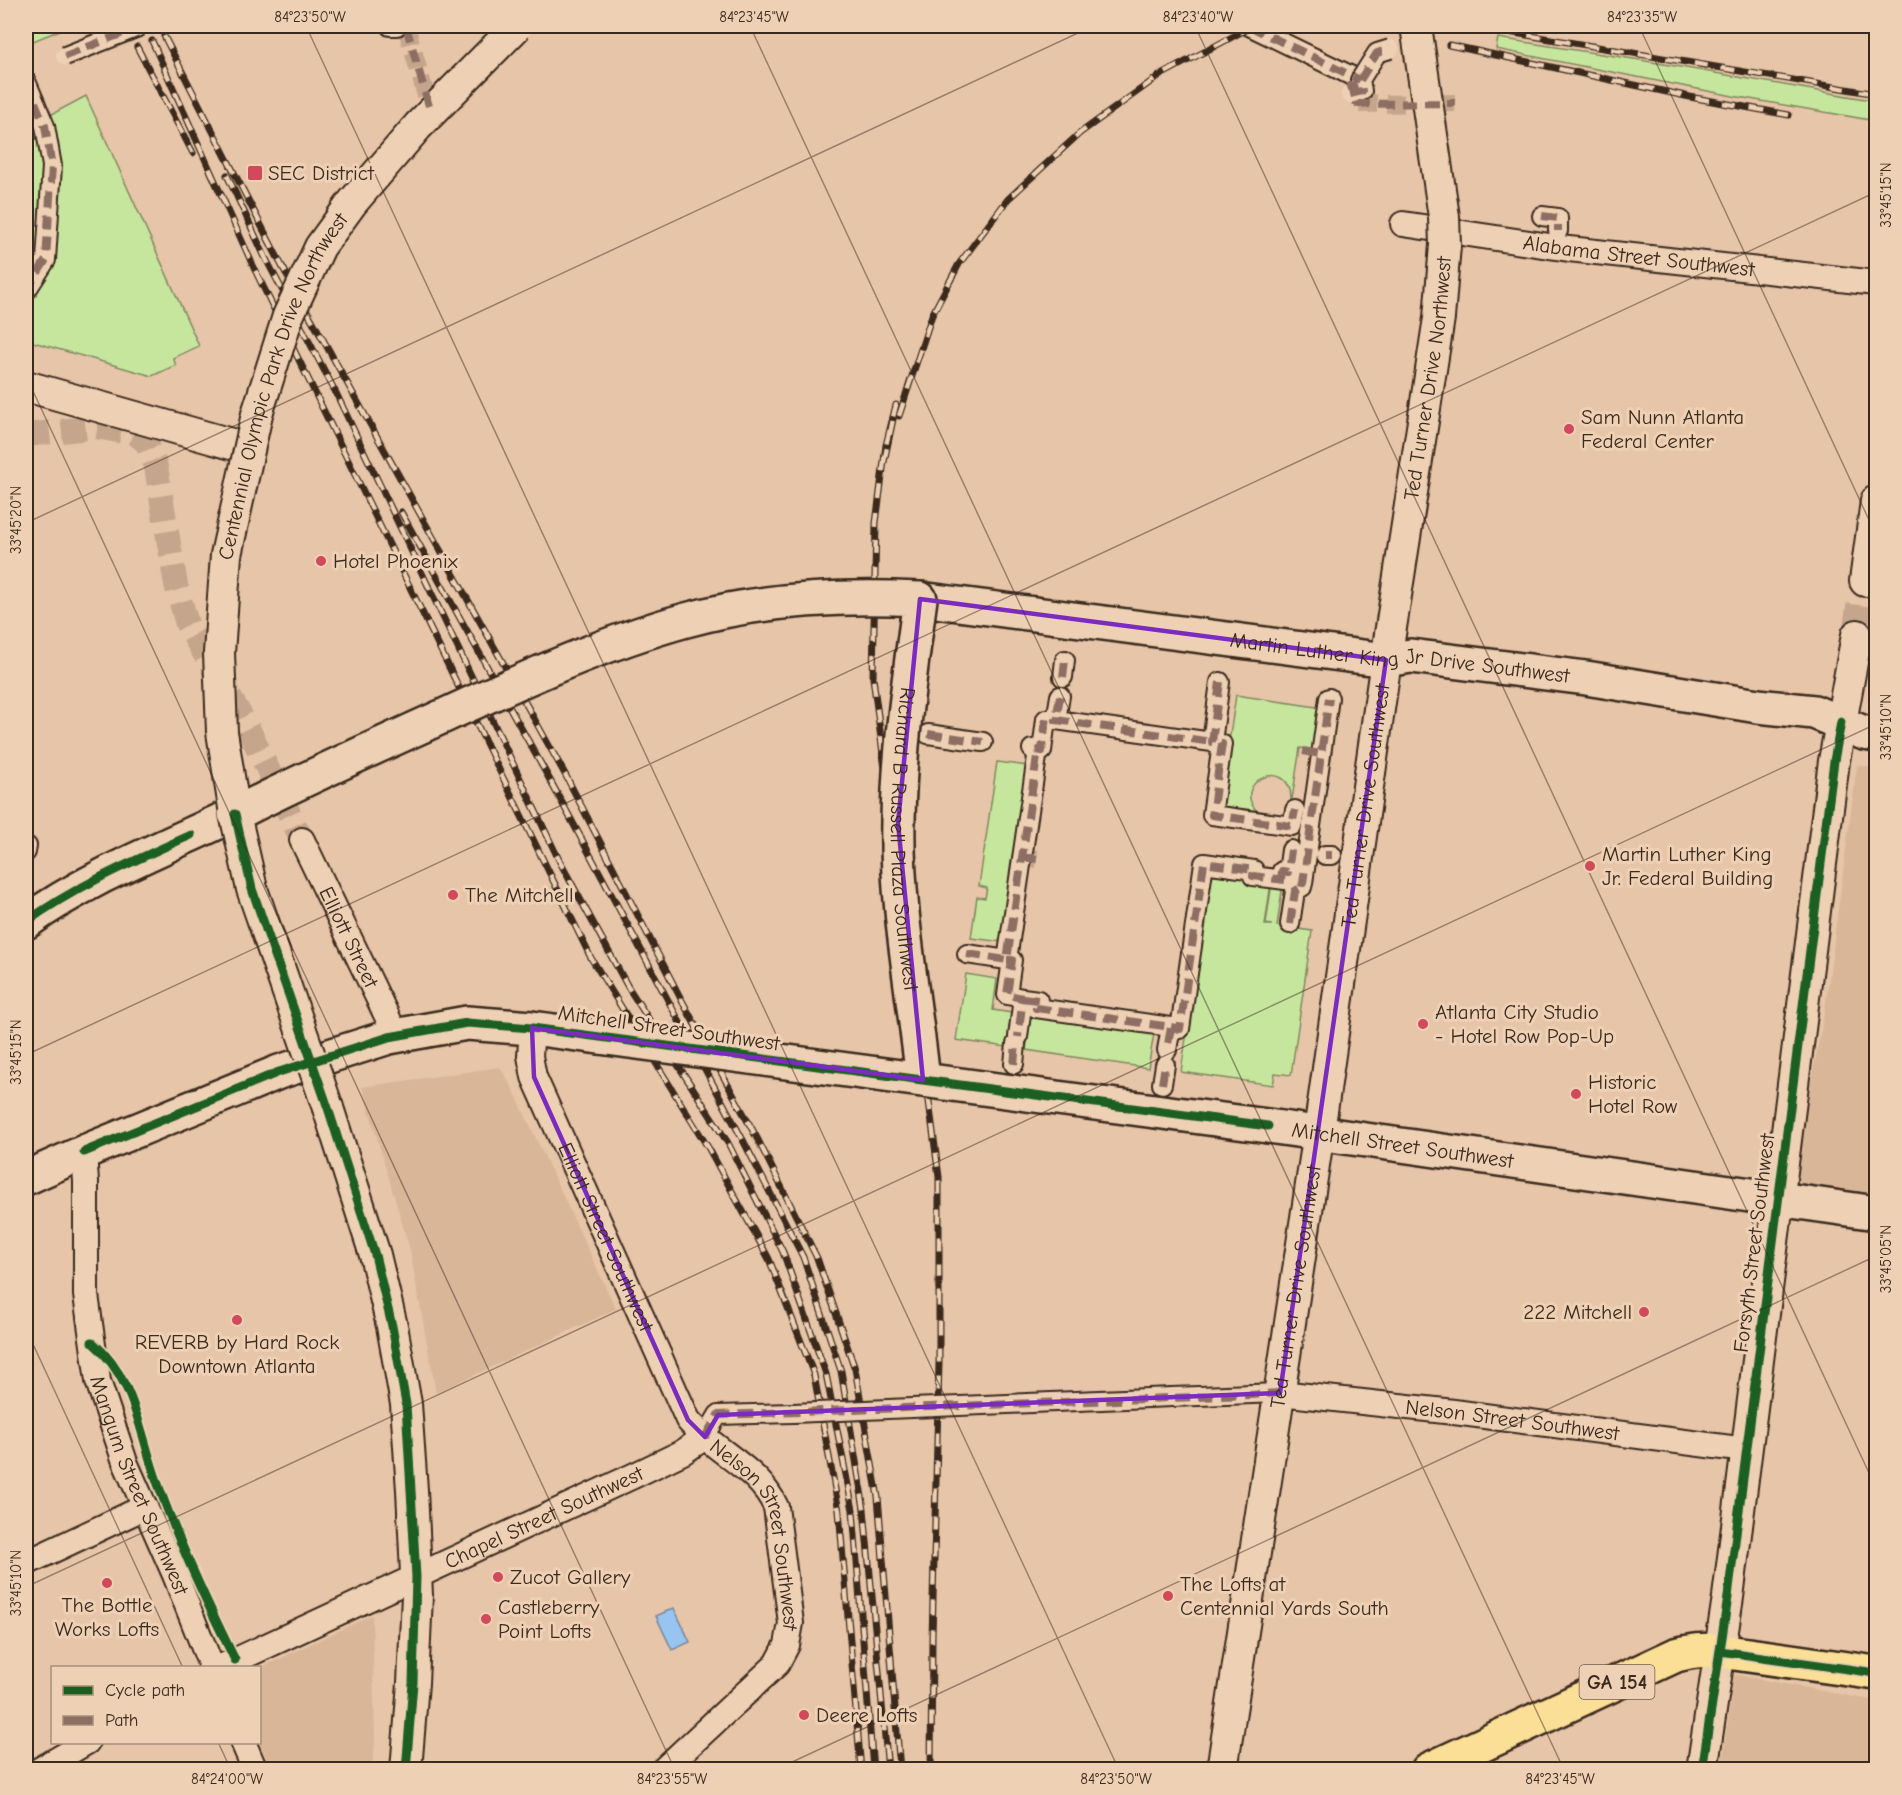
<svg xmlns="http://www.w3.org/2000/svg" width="1902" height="1795" font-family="'Comic Neue',sans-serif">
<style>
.built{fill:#dab698}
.green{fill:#c6e69e;stroke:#80885e;stroke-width:1.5}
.water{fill:#98c4f1;stroke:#73869d;stroke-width:1.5}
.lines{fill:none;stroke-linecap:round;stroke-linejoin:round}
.pedestrian-tunnel{stroke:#c5a68c;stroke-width:18;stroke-dasharray:18 9;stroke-linecap:butt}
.minor-tunnel{stroke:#c5a68c;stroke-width:24;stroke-dasharray:24 12;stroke-linecap:butt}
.tertiary-tunnel{stroke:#c5a68c;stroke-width:30;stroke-dasharray:30 15;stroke-linecap:butt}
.pedestrian-casing{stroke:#3b2a1e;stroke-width:22}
.minor-casing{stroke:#3b2a1e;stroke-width:28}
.tertiary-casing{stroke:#3b2a1e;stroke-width:34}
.secondary-casing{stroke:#3b2a1e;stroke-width:38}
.primary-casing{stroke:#3b2a1e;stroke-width:38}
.pedestrian{stroke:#eed1b5;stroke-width:18}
.minor{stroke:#eed1b5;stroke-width:24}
.tertiary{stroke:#eed1b5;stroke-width:30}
.secondary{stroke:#eed1b5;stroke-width:33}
.primary{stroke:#fbdf96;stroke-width:33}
.rail-casing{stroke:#3b2a1e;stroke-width:7}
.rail{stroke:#eed1b5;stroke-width:4.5;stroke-dasharray:14;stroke-linecap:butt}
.pedestrian-bridge-casing{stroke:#3b2a1e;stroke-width:22;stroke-linecap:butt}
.tertiary-bridge-casing{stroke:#3b2a1e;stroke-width:34;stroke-linecap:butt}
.secondary-bridge-casing{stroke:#3b2a1e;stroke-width:38;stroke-linecap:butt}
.pedestrian-bridge{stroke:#eed1b5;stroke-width:18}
.tertiary-bridge{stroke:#eed1b5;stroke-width:30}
.secondary-bridge{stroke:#eed1b5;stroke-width:33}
.quiet{stroke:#8d6e63;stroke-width:8;stroke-dasharray:15 8;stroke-linecap:butt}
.cycleway-casing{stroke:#eed1b5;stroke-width:13}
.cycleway{stroke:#1b5e20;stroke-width:9}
.marked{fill:none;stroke:#7b2cbf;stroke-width:4.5;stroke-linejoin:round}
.ticks{fill:none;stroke:#3b2a1e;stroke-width:1.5;stroke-opacity:0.45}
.poi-dot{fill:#d1495b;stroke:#eed1b5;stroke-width:2}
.labels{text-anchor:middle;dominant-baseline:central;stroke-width:6;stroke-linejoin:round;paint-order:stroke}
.shield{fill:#eed1b5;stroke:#715c4b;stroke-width:1.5}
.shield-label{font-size:20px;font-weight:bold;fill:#3b2a1e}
.poi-label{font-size:21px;fill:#3b2a1e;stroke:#eed1b5;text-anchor:start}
.street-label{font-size:21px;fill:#3b2a1e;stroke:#eed1b5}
.neatline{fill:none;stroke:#3b2a1e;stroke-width:2}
.ticks-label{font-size:15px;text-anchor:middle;fill:#3b2a1e}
</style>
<rect width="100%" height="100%" fill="#e7c5a8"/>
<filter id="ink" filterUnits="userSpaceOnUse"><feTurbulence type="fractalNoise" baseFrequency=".0167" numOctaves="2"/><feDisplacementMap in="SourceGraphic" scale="12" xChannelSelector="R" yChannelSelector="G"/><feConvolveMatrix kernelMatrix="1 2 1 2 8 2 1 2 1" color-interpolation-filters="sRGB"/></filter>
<g filter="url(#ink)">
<path class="built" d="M1857,765L1876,768V1196L1792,1184L1825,1009Z
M500,1067L511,1085L616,1309L436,1393L410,1250L362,1087Z
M372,1615L375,1742L372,1769H272L259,1743L260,1668Z
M1737,1675L1876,1701V1769H1721L1734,1676Z"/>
<path class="green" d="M26,26H70L26,44Z
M1498,38L1640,60L1876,101V121L1733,96L1496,49Z
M86,96L199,346L173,358L176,365L152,376L26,340V128Z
M1236,695L1323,708L1317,750L1300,748L1292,799L1291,800C1292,753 1226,783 1259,813L1219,810Z
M997,762L1028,766L1003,942L971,938L977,897L985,898L987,888L979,886Z
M1211,868L1271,882L1265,925H1272L1266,924L1272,882L1283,883L1277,926L1312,931L1291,1075L1275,1073L1273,1085L1181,1072Z
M966,974L997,979L993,1010L1012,1013L1007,1047L956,1040Z
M1031,1016L1154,1034L1148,1068L1026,1050Z"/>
<path class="water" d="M674,1608L690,1642L672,1650L656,1616Z"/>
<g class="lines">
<path class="pedestrian-tunnel" d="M406,26L429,106
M1347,87L1353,85L1358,104L1455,103
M1028,858L1037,859"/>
<path class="minor-tunnel" d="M26,435L97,427L136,434L147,443L156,467L176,585L187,624L248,728L302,840"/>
<path class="tertiary-tunnel" d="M1857,635L1865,581"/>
<g class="pedestrian-casing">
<path id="pedestrian" d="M390,26H397
M1249,26L1360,80
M26,81L45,126L52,166L46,260L26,291
M1542,216L1558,218V231
M1063,677L1065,660
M1220,682L1212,742L1222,744L1212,815L1292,826L1295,810
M1060,696L1056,720L1212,742
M928,734L983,742
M1032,749L1042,751L1046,719L1056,720
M26,852L27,846
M1325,855H1332
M1281,879L1282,871L1288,872L1291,850
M1299,882L1303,883L1329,698
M1290,924L1295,891L1302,887L1303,883
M967,954L1007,960L1038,750
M1007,960H1012L1007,995L1023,998L1018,1037
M1023,998L1038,1000L1036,1008L1171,1027L1167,1050
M1171,1027L1180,1029L1204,863L1254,870L1253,876L1285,880
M1014,1064L1016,1044
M1162,1084L1165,1065
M1172,1397L1280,1393
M705,1437L718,1415L793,1413"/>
</g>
<g class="minor-casing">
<g id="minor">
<path id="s1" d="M1403,224L1569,249L1876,283"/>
<path id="s2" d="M302,840L396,1035"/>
<path id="s3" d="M532,1028L530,1056L534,1077L688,1420C693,1426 699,1432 705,1437C731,1460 761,1474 776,1507L791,1623L787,1645L777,1664L663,1770"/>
<path id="s4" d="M84,1152L86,1182V1295L98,1381L125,1462L175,1575L212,1668"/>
<path id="s5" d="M1280,1393L1454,1412L1746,1450"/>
<path d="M26,1563L145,1507"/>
<path id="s6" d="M219,1668L633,1476L683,1452L705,1437"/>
<path d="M243,1742L255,1770"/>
<path d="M39,1770L87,1742"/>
</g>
</g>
<g class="tertiary-casing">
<g id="tertiary">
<path d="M26,386L249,449"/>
<path d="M1865,581L1876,501"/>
<path d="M328,1108L375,1255L392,1326L406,1404L412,1490L417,1595L413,1683L406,1770"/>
<path id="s7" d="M1222,1770L1319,1132L1386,660L1439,318L1445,245"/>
<path d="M1702,1770L1728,1597L1834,761L1857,635"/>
</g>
</g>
<g class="secondary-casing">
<g id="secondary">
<path id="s8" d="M920,599L1386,660L1411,656L1586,678L1758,706L1814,712L1864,733L1876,735"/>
<path d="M26,922C90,876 164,848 235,814"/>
<path id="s9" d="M1268,1126L1876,1213"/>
<path d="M26,1178L84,1152L279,1072L389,1037L467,1023L532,1028L599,1037"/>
</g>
</g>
<g class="primary-casing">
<path id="primary" d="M1428,1770L1676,1655C1692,1651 1704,1649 1720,1651L1876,1673"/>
</g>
<use href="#pedestrian" class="pedestrian"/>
<use href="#minor" class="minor"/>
<use href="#tertiary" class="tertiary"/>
<use href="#secondary" class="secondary"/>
<use href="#primary" class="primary"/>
<g class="rail-casing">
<path id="rail" d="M1473,26L1876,94
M164,36L282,266L566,776L680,997L758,1140L817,1258L855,1369L878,1497L900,1770
M152,41L255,270L591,958L709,1149L769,1259L814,1375L839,1511L861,1770
M1449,45L1690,97L1789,115
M137,47L193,153
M227,175L265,257L336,393L560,862L628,987L728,1143L783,1252L826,1374L853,1510L873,1770
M899,416L932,315L959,264L1008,199L1080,133L1159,76L1247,29L1257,26
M884,462L896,405L886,445L876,523L873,678L939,1177V1363L932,1638L931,1770
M401,512L551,782L744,1142L803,1257L841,1371L864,1509L888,1770"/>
</g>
<use href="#rail" class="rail"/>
<g class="pedestrian-bridge-casing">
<path id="pedestrian-bridge" d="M65,56L141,26
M1350,94L1362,91L1360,80L1377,53L1390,49
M793,1413L1172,1397"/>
</g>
<g class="tertiary-bridge-casing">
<g id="tertiary-bridge">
<path d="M1416,26L1444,217L1445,245"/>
<path id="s10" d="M328,1108L252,889L235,814L222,732L219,653L226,555L257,414L288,316L320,247L352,203L418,126L517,26"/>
</g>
</g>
<g class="secondary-bridge-casing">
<g id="secondary-bridge">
<path id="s11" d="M235,814C301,780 369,750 437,719C518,682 599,644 686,620C761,599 842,595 920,599C910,673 899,747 898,821C896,907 914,994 923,1080"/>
<path d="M599,1037L1268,1126"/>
</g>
</g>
<use href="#pedestrian-bridge" class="pedestrian-bridge"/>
<use href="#tertiary-bridge" class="tertiary-bridge"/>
<use href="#secondary-bridge" class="secondary-bridge"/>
<path class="quiet" d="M390,26H397
M406,26L429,106
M1249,26L1360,80
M65,56L141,26
M26,81L45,126L52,166L46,260L26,291
M1347,87L1353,85L1358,104L1455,103
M1350,94L1362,91L1360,80L1377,53L1390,49
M1542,216L1558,218V231
M1063,677L1065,660
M1220,682L1212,742L1222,744L1212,815L1292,826L1295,810
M1060,696L1056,720L1212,742
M928,734L983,742
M1036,750L1042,751L1046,719L1056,720
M1303,751L1321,754
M26,852L27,846
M1325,855H1332
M1022,857L1037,859
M1281,879L1282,871L1288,872L1291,850
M1299,882L1303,883L1329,698
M1290,924L1295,891L1302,887L1303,883
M967,954L1007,960L1038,750
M1007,960H1012L1007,995L1023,998L1018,1037
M1023,998L1038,1000L1036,1008L1171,1027L1167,1050
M1171,1027L1180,1029L1204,863L1254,870L1253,876L1285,880
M1014,1064L1016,1044
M1162,1084L1165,1065
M705,1437L718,1415L1250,1395L1280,1393"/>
<g class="cycleway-casing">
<path id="cycleway" d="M235,814L252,889L328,1108L375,1255L392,1326L406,1404L416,1577L413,1683L406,1770
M26,922C77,885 134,861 191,835
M84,1152L279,1072L389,1037L467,1023L532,1028L1268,1126
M92,1342C136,1379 139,1433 158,1484C179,1544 207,1603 235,1660
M1720,1651L1876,1673
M1702,1770L1728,1597L1834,761L1841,722"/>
</g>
<use href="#cycleway" class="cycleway"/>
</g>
</g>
<path class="marked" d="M920,599L1386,660L1280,1393L718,1415L705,1437L688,1420L534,1077L532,1028L923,1080L898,823Z"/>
<path class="ticks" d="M306,26L1119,1770M750,26L1564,1770M1195,26L1876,1488M1639,26L1876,535M26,376L675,1770M26,523L1093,26M26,1055L1876,192M26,1329L183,1668M26,1587L1876,724M218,1742L231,1770M775,1770L1876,1256"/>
<g class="poi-dot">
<rect x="247" y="165" width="16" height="16" rx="3"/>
<circle cx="1569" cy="429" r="6"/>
<circle cx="321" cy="561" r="6"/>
<circle cx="1590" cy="866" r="6"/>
<circle cx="453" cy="895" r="6"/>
<circle cx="1423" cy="1024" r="6"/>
<circle cx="1576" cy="1094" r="6"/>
<circle cx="1644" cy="1312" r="6"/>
<circle cx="237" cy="1320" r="6"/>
<circle cx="498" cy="1577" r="6"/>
<circle cx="107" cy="1583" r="6"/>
<circle cx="1168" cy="1596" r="6"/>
<circle cx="486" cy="1619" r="6"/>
<circle cx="804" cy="1715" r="6"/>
</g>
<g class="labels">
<rect class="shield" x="1579.5" y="1665" width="75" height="34" rx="4.5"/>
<g class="shield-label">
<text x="1617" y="1682">GA 154</text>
</g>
<g class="poi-label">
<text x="268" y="173">SEC District</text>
<text x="1581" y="417">Sam Nunn Atlanta<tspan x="1581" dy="24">Federal Center</tspan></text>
<text x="333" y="561">Hotel Phoenix</text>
<text x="1602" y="854">Martin Luther King<tspan x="1602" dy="24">Jr. Federal Building</tspan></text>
<text x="465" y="895">The Mitchell</text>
<text x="1435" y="1012">Atlanta City Studio<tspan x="1435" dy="24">- Hotel Row Pop-Up</tspan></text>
<text x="1588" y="1082">Historic<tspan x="1588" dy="24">Hotel Row</tspan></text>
<text x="1632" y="1312" text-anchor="end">222 Mitchell</text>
<text x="237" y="1342" text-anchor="middle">REVERB by Hard Rock<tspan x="237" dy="24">Downtown Atlanta</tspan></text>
<text x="510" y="1577">Zucot Gallery</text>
<text x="1180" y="1584">The Lofts at<tspan x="1180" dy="24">Centennial Yards South</tspan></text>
<text x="107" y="1605" text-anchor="middle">The Bottle<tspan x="107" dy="24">Works Lofts</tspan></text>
<text x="498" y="1607">Castleberry<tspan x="498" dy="24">Point Lofts</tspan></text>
<text x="816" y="1715">Deere Lofts</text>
</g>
<g class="street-label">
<text stroke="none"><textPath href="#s1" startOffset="238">Alabama Street Southwest</textPath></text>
<text stroke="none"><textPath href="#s7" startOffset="1407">Ted Turner Drive Northwest</textPath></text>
<text stroke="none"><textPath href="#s10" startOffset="748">Centennial Olympic Park Drive Northwest</textPath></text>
<text stroke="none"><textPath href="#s8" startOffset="484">Martin Luther King Jr Drive Southwest</textPath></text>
<text stroke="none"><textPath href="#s7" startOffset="975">Ted Turner Drive Southwest</textPath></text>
<text stroke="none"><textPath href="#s11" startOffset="969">Richard B Russell Plaza Southwest</textPath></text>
<text stroke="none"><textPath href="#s2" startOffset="108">Elliott Street</textPath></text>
<text transform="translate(669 1028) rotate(8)">Mitchell Street Southwest</text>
<text stroke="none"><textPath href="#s9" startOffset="136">Mitchell Street Southwest</textPath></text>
<text stroke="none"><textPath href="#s3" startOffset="225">Elliott Street Southwest</textPath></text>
<text transform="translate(1754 1243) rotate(-83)">Forsyth Street Southwest</text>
<text stroke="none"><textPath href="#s7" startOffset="489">Ted Turner Drive Southwest</textPath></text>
<text stroke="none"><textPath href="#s5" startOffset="234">Nelson Street Southwest</textPath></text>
<text stroke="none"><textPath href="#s4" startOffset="342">Mangum Street Southwest</textPath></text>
<text stroke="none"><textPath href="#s6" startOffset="358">Chapel Street Southwest</textPath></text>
<text stroke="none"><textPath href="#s3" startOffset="567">Nelson Street Southwest</textPath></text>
</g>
</g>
<rect width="1902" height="1795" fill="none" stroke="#eed1b5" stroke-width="66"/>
<rect x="51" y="1666" width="210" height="78" fill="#eed1b5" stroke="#a68e79" stroke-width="1.5"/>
<rect x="63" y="1686" width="30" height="9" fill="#1b5e20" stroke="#a68e79" stroke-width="1.5"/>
<text x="105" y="1696" font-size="18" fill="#3b2a1e">Cycle path</text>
<rect x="63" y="1716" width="30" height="9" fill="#8d6e63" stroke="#a68e79" stroke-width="1.5"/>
<text x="105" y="1726" font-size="18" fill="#3b2a1e">Path</text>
<rect x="33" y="33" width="1836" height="1729" class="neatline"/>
<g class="ticks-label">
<text x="310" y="22">84°23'50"W</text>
<text x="754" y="22">84°23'45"W</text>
<text x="1198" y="22">84°23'40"W</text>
<text x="1642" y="22">84°23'35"W</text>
<text transform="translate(1886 195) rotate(-90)" y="5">33°45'15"N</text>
<text transform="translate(16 520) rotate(-90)" y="5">33°45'20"N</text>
<text transform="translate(1886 727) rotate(-90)" y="5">33°45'10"N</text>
<text transform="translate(16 1052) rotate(-90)" y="5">33°45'15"N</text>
<text transform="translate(1886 1259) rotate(-90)" y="5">33°45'05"N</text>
<text transform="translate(16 1583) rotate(-90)" y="5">33°45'10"N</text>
<text x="227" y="1784">84°24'00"W</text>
<text x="672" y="1784">84°23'55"W</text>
<text x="1116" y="1784">84°23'50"W</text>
<text x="1560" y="1784">84°23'45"W</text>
</g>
</svg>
